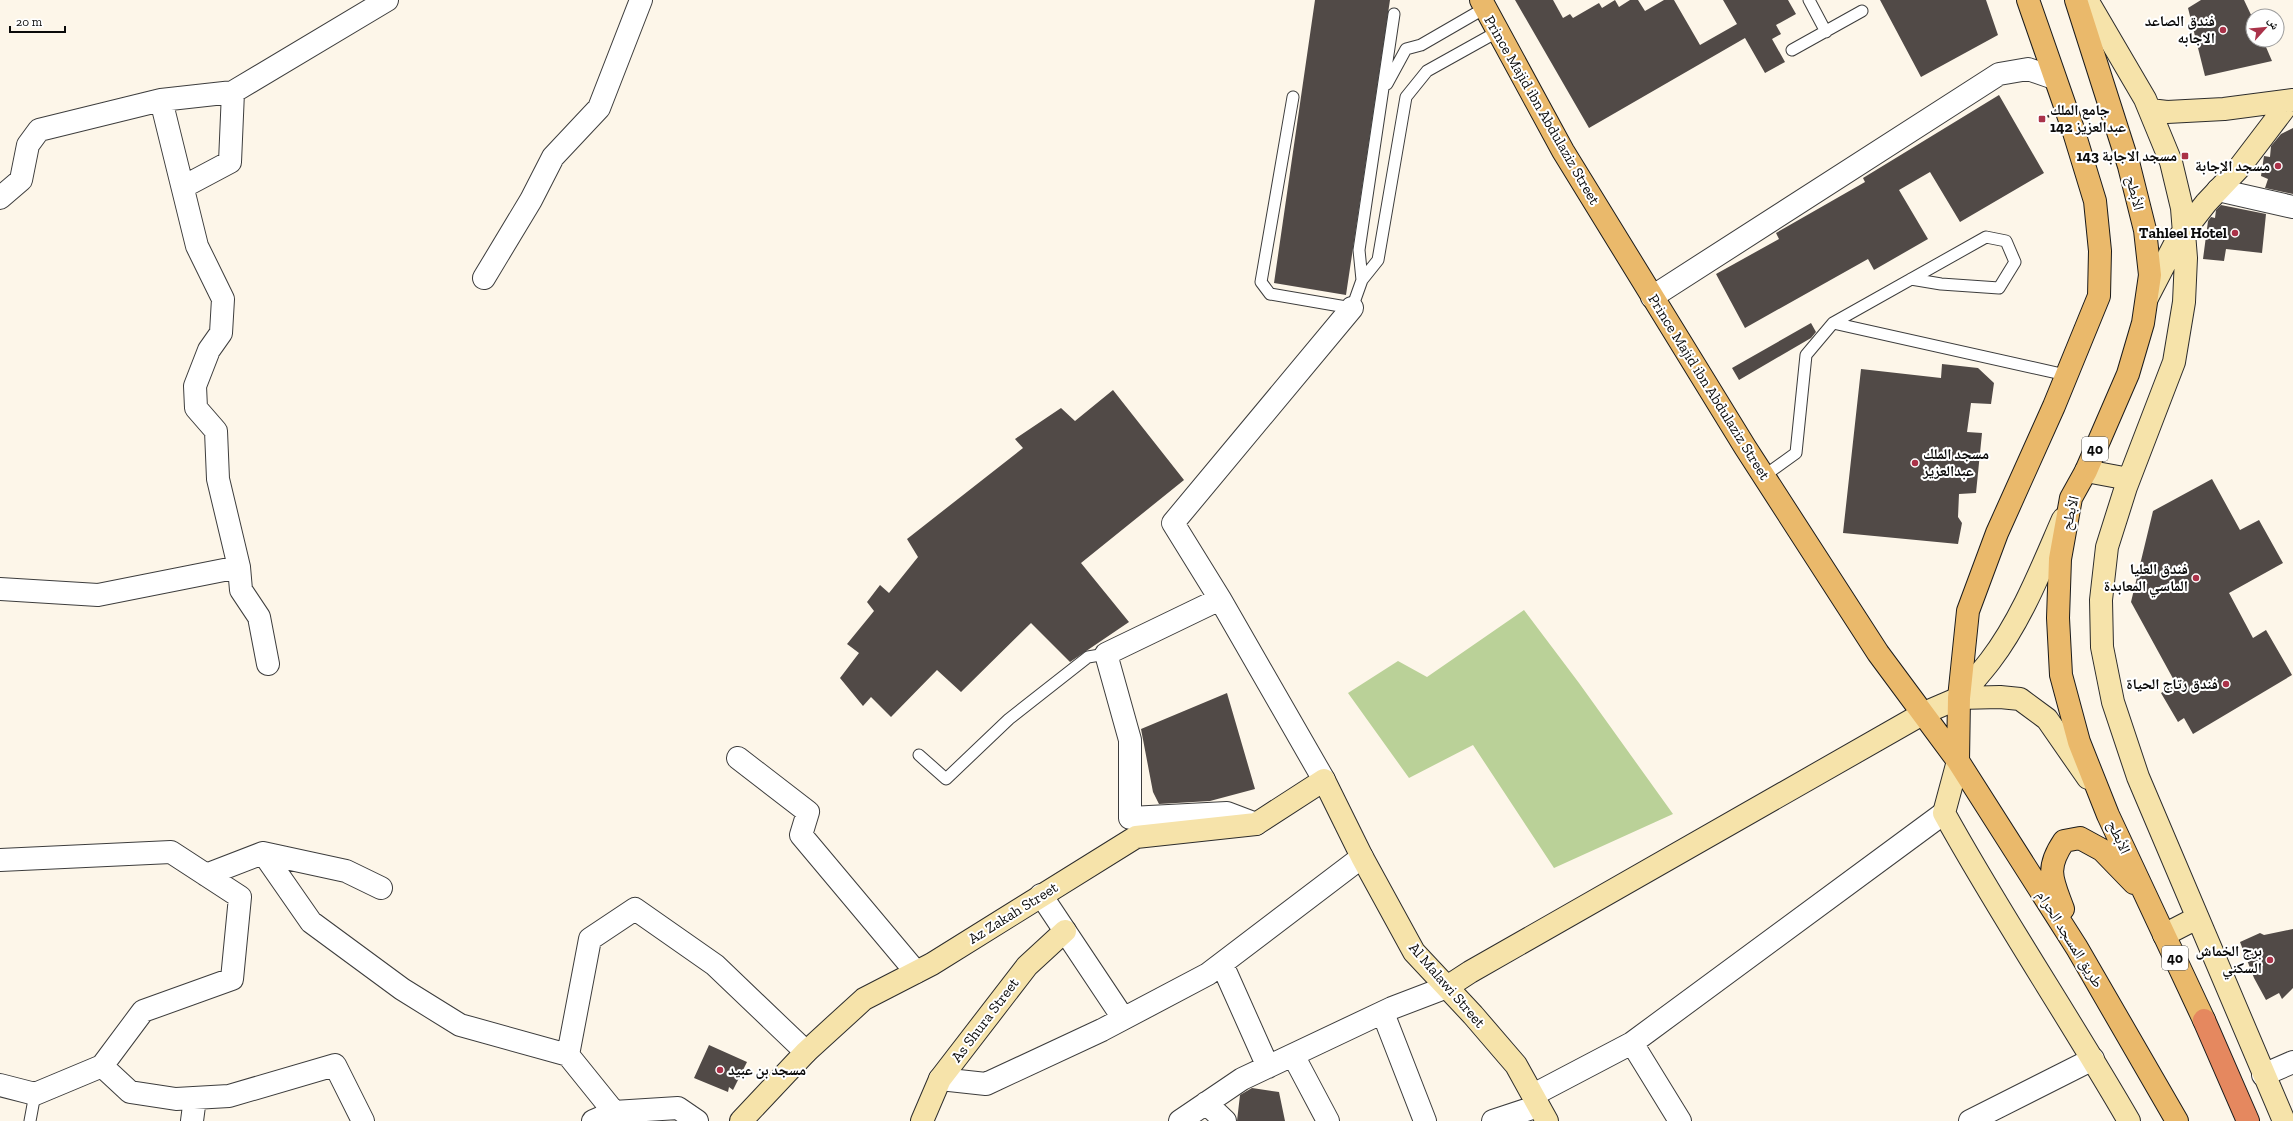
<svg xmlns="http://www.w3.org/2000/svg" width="2293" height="1121" font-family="'Zilla Slab','Noto Naskh Arabic',serif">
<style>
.forest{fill:#bad198}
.building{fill:#514a47}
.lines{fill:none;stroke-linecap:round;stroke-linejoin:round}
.lane-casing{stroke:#3d3d3d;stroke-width:13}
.street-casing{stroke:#3d3d3d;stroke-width:24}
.secondary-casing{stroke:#2c2c2c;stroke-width:24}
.primary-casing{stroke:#1b1b1b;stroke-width:24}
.highway-casing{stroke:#1b1b1b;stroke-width:24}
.path{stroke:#2c2c2c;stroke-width:2.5;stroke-dasharray:4 2;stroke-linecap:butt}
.lane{stroke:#fff;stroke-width:11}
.street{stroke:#fff;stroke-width:22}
.secondary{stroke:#f6e3aa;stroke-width:22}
.primary{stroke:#eab96b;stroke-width:22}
.highway{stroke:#e5885f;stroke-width:22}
.poi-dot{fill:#aa3249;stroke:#fff;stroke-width:1.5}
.labels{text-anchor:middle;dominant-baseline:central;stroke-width:4;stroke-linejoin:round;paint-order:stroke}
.shield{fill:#fff;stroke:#545454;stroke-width:1}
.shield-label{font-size:14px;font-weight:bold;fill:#0a0a0a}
.poi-label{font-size:15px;font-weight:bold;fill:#0a0a0a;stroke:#fff;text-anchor:end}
.street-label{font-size:15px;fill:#0a0a0a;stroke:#fff}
</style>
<rect width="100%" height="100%" fill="#fdf6e9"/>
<path class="forest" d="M1524,610L1579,683L1673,814L1554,868L1473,745L1409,778L1348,693L1398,661L1427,677Z"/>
<path class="building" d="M1315,0H1390L1346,295L1274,283Z
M1515,0H1553L1563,18L1570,14L1573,18L1599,3L1602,8L1615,0L1619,7L1630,0H1638L1645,11L1664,0H1674L1700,45L1737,24L1723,0H1788L1796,14L1776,25L1781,34L1772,39L1785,62L1765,73L1745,38L1589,128Z
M1880,0H1986L1998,35L1921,77Z
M2201,0H2244L2253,19V40H2263L2272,61L2205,76L2188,8Z
M1999,95L2044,173L1960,222L1930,172L1899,190L1928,239L1874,270L1868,259L1745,328L1716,274L1779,239L1776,233L1865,182L1863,178Z
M2293,128V194L2265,188L2268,179L2261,176L2264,156L2270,157L2271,146L2281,134Z
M2221,205L2266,214L2262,253L2226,249L2224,261L2203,259L2208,221L2211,217L2215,218L2216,210Z
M1811,323L1816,332L1811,338L1739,380L1732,368Z
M1942,364L1978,368L1994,383L1991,404L1971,403L1967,432L1982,433L1976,493L1959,494L1958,517L1962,523L1958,544L1843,533L1861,369L1941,378Z
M1113,390L1184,480L1081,563L1129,622L1070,662L1031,623L961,692L937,670L891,717L871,697L863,706L840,678L859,653L847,644L874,611L867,602L880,585L889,593L918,557L907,539L1023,448L1015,439L1061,408L1075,421Z
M2212,479L2240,530L2259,520L2283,563L2229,593L2253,638L2266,630L2292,675L2193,734L2184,718L2178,722L2161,693L2176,684L2131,602L2153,511Z
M1227,693L1255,789L1210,801L1159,804L1153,792L1141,729Z
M2293,929V988L2282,999L2279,993L2266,1000L2254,978L2240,942L2260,933L2264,935Z
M709,1045L747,1062L733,1090L729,1087L728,1092L694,1078Z
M1252,1088L1279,1092L1285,1121H1237L1240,1095Z"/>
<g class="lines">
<g class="lane-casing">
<path id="lane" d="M1809,0L1826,32
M1792,50L1862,11
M1387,84L1406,49L1421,45L1485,8
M1293,97L1261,282L1270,294L1352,308L1362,280L1359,250L1394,14
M1362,280L1378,260L1406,97L1427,71L1497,32
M1833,323L2066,375
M1764,476L1796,453L1806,355L1833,323L1986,237L2006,241L2015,262L1999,288L1941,284L1911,279
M919,755L946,779L1009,719L1088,657L1106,654
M30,1121L35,1094"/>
</g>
<g class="street-casing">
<path id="street" d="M161,100L197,246L223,299L221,333L209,350L195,386L196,408L216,431L218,479L239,567L241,590L259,617L268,664
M183,187L230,162L233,92
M2218,190L2293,207
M0,198L21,180L28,145L39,130L161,100L233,92L387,0
M484,278L531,200L553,157L599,108L641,0
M1652,297L1999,74L2028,69L2054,78
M0,589L98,595L239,567
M1220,599L1173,523L1352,308
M738,758L808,812L801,835L916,972
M1256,824L1227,813L1130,818V740L1106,654L1220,599L1324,780
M263,853L311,922L402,989L460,1025L568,1055L614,1112L678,1108L697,1121
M0,860L171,852L240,897L232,979L143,1011L102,1066L35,1094L0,1085
M206,875L263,853L346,871L381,888
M1041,895L1123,1018
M1222,964L1268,1067
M1383,1013L1425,1121
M1632,1043L1680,1121
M568,1055L590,939L635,909L715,965L806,1052
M1293,1055L1328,1121
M102,1066L130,1092L176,1099L229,1096L335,1065L363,1121
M2263,1075L2293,1062
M940,1079L986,1084L1102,1030L1208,974L1362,857
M1533,1095L1632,1043L1944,813
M1206,1103L1225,1121
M192,1121L195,1098
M593,1121L614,1112
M1180,1121L1242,1079L1392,1008L1447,987
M1493,1121L1538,1106
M1970,1121L2093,1059"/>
</g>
<g class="secondary-casing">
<path id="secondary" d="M2087,0L2145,99L2171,162L2182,208L2186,258L2184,302L2174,362L2126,487L2107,547L2101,600L2102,647L2113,702L2138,777L2284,1121
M2150,110L2167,112L2224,109L2293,100
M2147,298L2177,240L2206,203L2239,168L2290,101
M2086,471L2129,479
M1959,698C1969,686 1980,674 1990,661C2022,619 2042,567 2063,519
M1958,761L1944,813C2002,918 2069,1017 2129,1121
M2164,935L2197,918
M1447,987L1470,972L1924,713L1959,698L2000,697L2020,699L2047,719L2088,778
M741,1121L806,1052L864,999L932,964L1136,837L1256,824L1324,780L1362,857L1414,952L1473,1015L1516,1065L1547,1121
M922,1121L940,1079L1027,966L1065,931"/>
</g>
<g class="primary-casing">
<path id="primary" d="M1481,0L1563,151L1745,447L1878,653L1958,761L2077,948L2177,1121
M2076,0L2129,166L2145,230L2150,275L2143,323L2128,374L2086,471L2071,498L2060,559L2058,618L2061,675L2079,742L2108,815L2204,1020
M1958,761L1959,698L1968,611L1997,533L2054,406L2099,296L2100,251L2095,201L2073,129L2028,0
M2063,909C2052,879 2045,869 2064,841L2080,838L2102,850L2134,883"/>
</g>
<g class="highway-casing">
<path id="highway" d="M2204,1020L2248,1121"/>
</g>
<path class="path" d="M2042,119L2049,116"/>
<use href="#lane" class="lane"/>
<use href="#street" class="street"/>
<use href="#secondary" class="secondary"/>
<use href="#primary" class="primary"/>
<use href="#highway" class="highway"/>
</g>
<g class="poi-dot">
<circle cx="2223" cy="30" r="4"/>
<rect x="2038" y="115" width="8" height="8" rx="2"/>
<rect x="2181" y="152" width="8" height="8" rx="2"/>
<circle cx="2278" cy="166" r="4"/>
<circle cx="2235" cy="233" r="4"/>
<circle cx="1915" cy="463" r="4"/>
<circle cx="2196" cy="578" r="4"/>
<circle cx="2226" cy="684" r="4"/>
<circle cx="2270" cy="960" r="4"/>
<circle cx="720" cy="1070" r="4"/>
</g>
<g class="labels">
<g class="shield">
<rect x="2082" y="437" width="26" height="24" rx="3"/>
<rect x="2162" y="946" width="26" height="24" rx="3"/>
</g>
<g class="shield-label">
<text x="2095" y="449">40</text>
<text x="2175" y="958">40</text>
</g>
<g class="poi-label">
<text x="2215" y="21">فندق الصاعد<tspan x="2215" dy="17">الاجابه</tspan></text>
<text x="2050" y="110" text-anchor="start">جامع الملك<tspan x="2050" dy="17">عبدالعزيز 142</tspan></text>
<text x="2177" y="156">مسجد الاجابة 143</text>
<text x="2270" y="166">مسجد الإجابة</text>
<text x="2227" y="233">Tahleel Hotel</text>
<text x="1923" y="454" text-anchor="start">مسجد الملك<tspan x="1923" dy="17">عبدالعزيز</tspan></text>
<text x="2188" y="569">فندق العليا<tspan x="2188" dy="17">الماسي المعابدة</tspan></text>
<text x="2218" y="684">فندق رتاج الحياة</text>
<text x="2262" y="951">برج الخماش<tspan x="2262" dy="17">السكني</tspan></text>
<text x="728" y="1070" text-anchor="start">مسجد بن عبيد</text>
</g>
<g class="street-label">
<text transform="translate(1542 110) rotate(60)">Prince Majid ibn Abdulaziz Street</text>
<text transform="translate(2135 193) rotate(76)">الأبطح</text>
<text transform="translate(1709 387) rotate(58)">Prince Majid ibn Abdulaziz Street</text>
<text transform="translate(2070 513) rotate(-76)">الأبطح</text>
<text transform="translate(2119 837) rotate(65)">الأبطح</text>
<text transform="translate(1013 913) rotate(-32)">Az Zakah Street</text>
<text transform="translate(2070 939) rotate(58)">طريق المسجد الحرام</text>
<text transform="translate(1447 985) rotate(49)">Al Malawi Street</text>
<text transform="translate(985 1020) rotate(-53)">As Shura Street</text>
</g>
</g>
<g transform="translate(2265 28) rotate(63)"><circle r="19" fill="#ffffff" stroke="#9d9d9d"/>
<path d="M0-3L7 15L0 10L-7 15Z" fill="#aa3249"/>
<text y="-6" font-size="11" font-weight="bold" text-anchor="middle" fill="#0a0a0a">ش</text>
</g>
<path d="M10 26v6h55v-6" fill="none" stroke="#0a0a0a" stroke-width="2"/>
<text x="16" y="26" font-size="12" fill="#0a0a0a" stroke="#ffffff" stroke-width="3" paint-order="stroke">20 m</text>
</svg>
